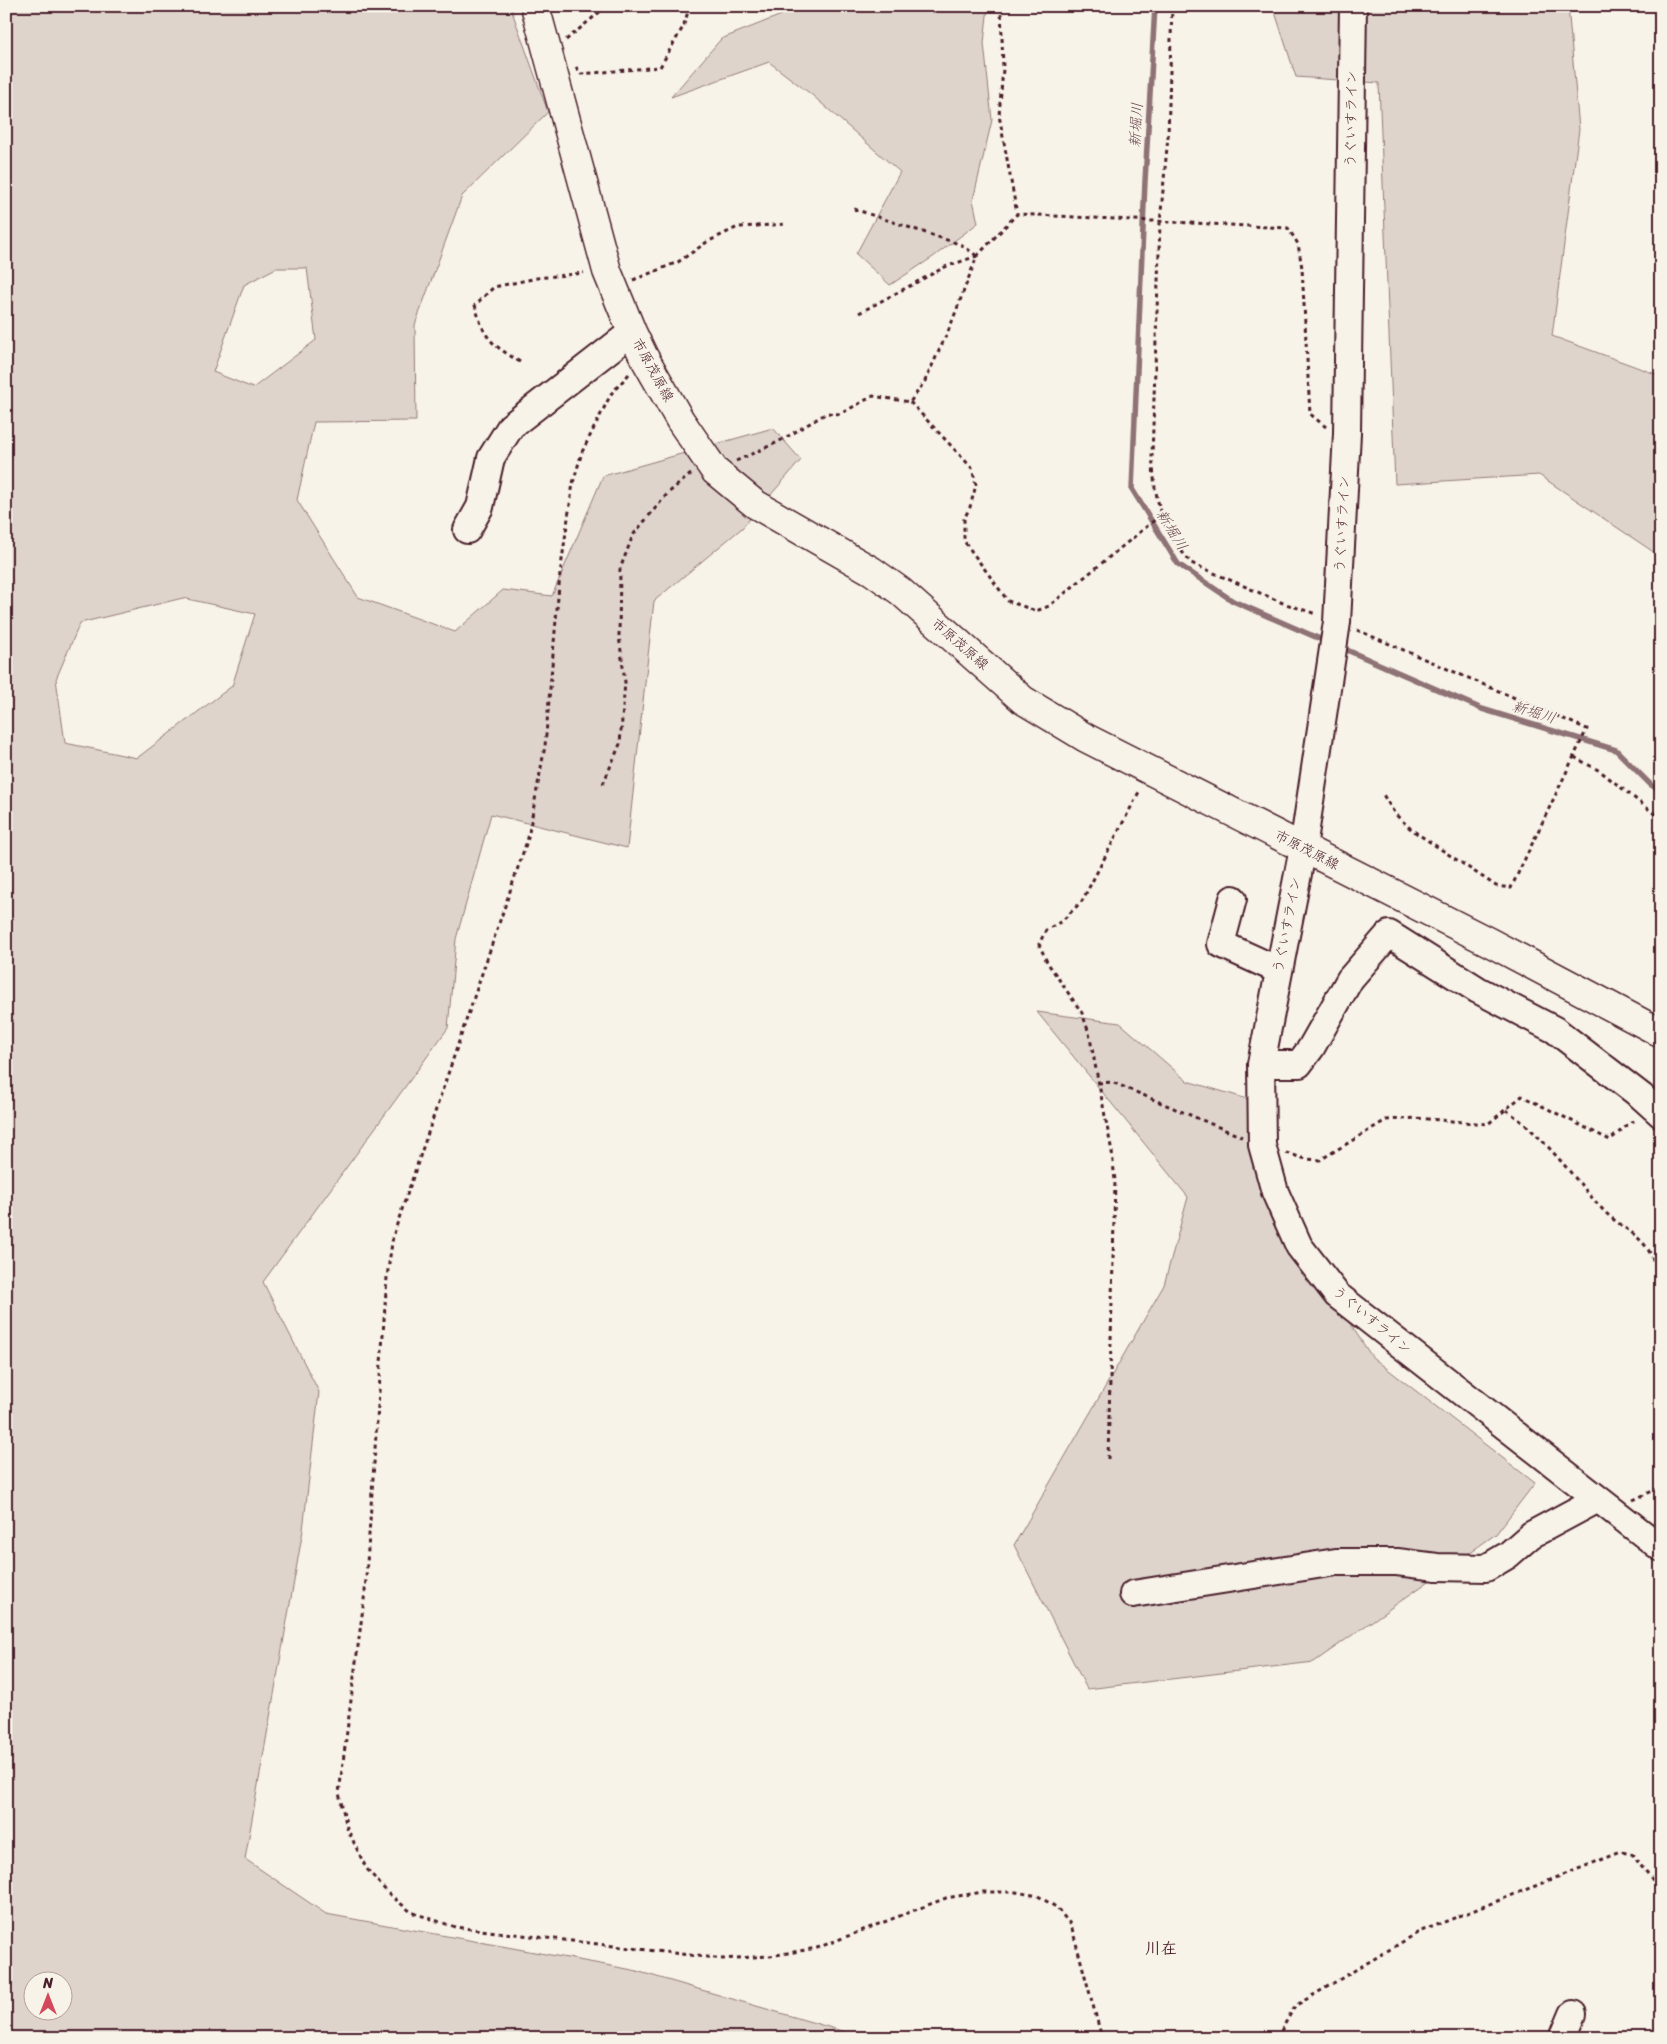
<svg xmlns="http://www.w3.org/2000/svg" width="1667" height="2044" font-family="Sriracha,'Klee One',sans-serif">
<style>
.green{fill:#ded4cc;stroke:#947a7c;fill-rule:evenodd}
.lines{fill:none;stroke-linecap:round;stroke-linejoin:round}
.stream{stroke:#8e7275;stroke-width:5.5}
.minor-casing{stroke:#4a1f2b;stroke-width:30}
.major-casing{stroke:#4a1f2b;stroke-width:31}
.path{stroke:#4a1f2b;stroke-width:3;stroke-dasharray:4 4;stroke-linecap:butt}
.minor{stroke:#f7f3e8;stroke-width:26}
.major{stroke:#f7f3e8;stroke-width:28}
.labels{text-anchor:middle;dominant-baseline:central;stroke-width:4;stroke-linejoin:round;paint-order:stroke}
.street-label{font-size:14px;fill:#4a1f2b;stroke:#f7f3e8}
.water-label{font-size:15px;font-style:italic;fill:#6c4950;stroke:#f7f3e8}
.quarter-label{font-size:16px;font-weight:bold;fill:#4a1f2b;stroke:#f7f3e8}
</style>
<rect width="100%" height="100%" fill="#f7f3e8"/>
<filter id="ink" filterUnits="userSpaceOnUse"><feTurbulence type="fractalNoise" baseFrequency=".02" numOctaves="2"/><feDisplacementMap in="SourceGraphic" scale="10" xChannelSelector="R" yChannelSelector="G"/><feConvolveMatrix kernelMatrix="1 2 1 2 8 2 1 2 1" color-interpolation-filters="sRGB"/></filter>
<g filter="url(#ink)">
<path class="green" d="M6,6H510L548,112L462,196L415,325L416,421L314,422L297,500L358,597L455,632L503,590L552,596L603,476L773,428L801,460L742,528L654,601L627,848L491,814L456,939L448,1028L263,1282L319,1392L303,1530L245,1859L326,1914L633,1970L866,2038H6ZM276,268H307L316,340L253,388L213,372L244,285ZM183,598L255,614L232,686L137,758L65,743L56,679L80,623ZM32,1982H62V2012H32Z
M804,6H988L984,43L992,120L973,200L978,223L933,257L890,285L856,254L900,172L812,95L769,62L671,97L721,39Z
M1273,6H1568L1579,129L1552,336L1661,376V557L1539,475L1395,484L1379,83L1296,77Z
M1037,1012L1120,1023L1187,1081L1261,1103L1299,1246L1372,1357L1535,1483L1496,1534L1314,1662L1087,1689L1014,1545L1164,1285L1188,1197Z"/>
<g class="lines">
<path class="stream" d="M1155,6L1145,181L1132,489L1178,564L1233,601L1327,642
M1340,647L1482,709L1616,750L1651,785L1661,791"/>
<g class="minor-casing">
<path id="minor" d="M1353,6L1347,433L1337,622L1303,848L1261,1064L1262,1145L1275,1192L1299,1246L1337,1295L1661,1548
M467,530L480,507L491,458L511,426L632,332
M1233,899L1221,944L1278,970
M1261,1064H1299L1311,1048L1350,979L1389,934L1478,990L1555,1030L1641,1096L1661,1114
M1133,1594L1336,1562H1397L1437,1567L1486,1568L1508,1555L1531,1535L1598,1499
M1563,2038L1573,2014"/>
</g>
<g class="major-casing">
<path id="major" d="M535,6L607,271L632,332L644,357L680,420L715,471L755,504L872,571L900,591L1023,700L1086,738L1489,942L1661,1033"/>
</g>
<path class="path" d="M1001,6L1003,69L999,115L1017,214
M1172,6L1168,136L1160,223L1152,456L1155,488L1161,515L1172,539L1191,563L1283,603L1316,614
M566,40L607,6
M576,67L581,74L660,67L683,27L690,6
M854,209L962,245L977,256
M633,280L678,262L707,242L738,227L786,224
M859,313L945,267L977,256
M520,362C491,344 484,339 475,305L494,287L537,278L584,273
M629,374L611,394L582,452L573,483L560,574L545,746L528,838L393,1236L387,1277L365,1592L339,1793L347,1828L366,1868L388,1893L411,1912L455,1927L723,1959L770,1956L817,1948L946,1898L983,1892H1016L1038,1896L1056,1907L1071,1925L1102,2038
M910,402L972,468L976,485L970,507L964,519V541L1008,601L1036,611L1049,606L1161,515
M736,461L778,442L827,413L840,414L873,396L910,402L925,381L950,327L977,256L1017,214L1288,228L1298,244L1302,268L1310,414L1326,427
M1357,630L1587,729L1511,888L1496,886L1412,830L1395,814L1382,793
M1574,757L1600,771L1661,819
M603,784L620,744L625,682L619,636L620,569L633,535L668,493L691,474
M1098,1083L1112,1082L1242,1137
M1506,1110C1546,1137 1572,1177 1605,1212C1619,1226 1641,1235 1650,1253C1655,1262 1657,1273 1661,1282
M1286,1153L1306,1159L1320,1160L1386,1120L1416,1118L1488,1124L1522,1096L1610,1140L1631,1122L1637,1120
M1108,1459L1115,1181L1112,1152L1089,1033L1082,1013L1047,962L1039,944L1046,930L1062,921L1082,901L1140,790
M1633,1500L1661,1487
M1277,2038L1295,2006L1419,1932L1621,1852L1632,1854L1661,1892"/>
<use href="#minor" class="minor"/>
<use href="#major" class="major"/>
</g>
</g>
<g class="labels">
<g class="street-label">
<text transform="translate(1351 119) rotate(-89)">うぐいすライン</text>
<text transform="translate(653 370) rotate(61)">市原茂原線</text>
<text transform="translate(1342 524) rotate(-87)">うぐいすライン</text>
<text transform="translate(960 644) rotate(41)">市原茂原線</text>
<text transform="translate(1307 850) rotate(27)">市原茂原線</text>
<text transform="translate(1287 925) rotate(-79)">うぐいすライン</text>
<text transform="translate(1372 1320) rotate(40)">うぐいすライン</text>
</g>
<g class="water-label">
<text transform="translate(1136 125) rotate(-87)">新堀川</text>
<text transform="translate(1172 530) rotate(58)">新堀川</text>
<text transform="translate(1534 712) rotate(17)">新堀川</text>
</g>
<g class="quarter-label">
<text x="1161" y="1948">川在</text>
</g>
</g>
<rect width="1667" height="2044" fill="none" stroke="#f7f3e8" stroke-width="25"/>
<rect x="12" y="12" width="1642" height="2019" fill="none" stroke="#4a1f2b" stroke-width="2" filter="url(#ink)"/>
<g transform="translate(48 1996)"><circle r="24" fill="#f7f3e8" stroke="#b29e9c"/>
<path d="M0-4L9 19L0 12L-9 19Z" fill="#d1495b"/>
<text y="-8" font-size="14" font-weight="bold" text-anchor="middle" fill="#4a1f2b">N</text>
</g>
</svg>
